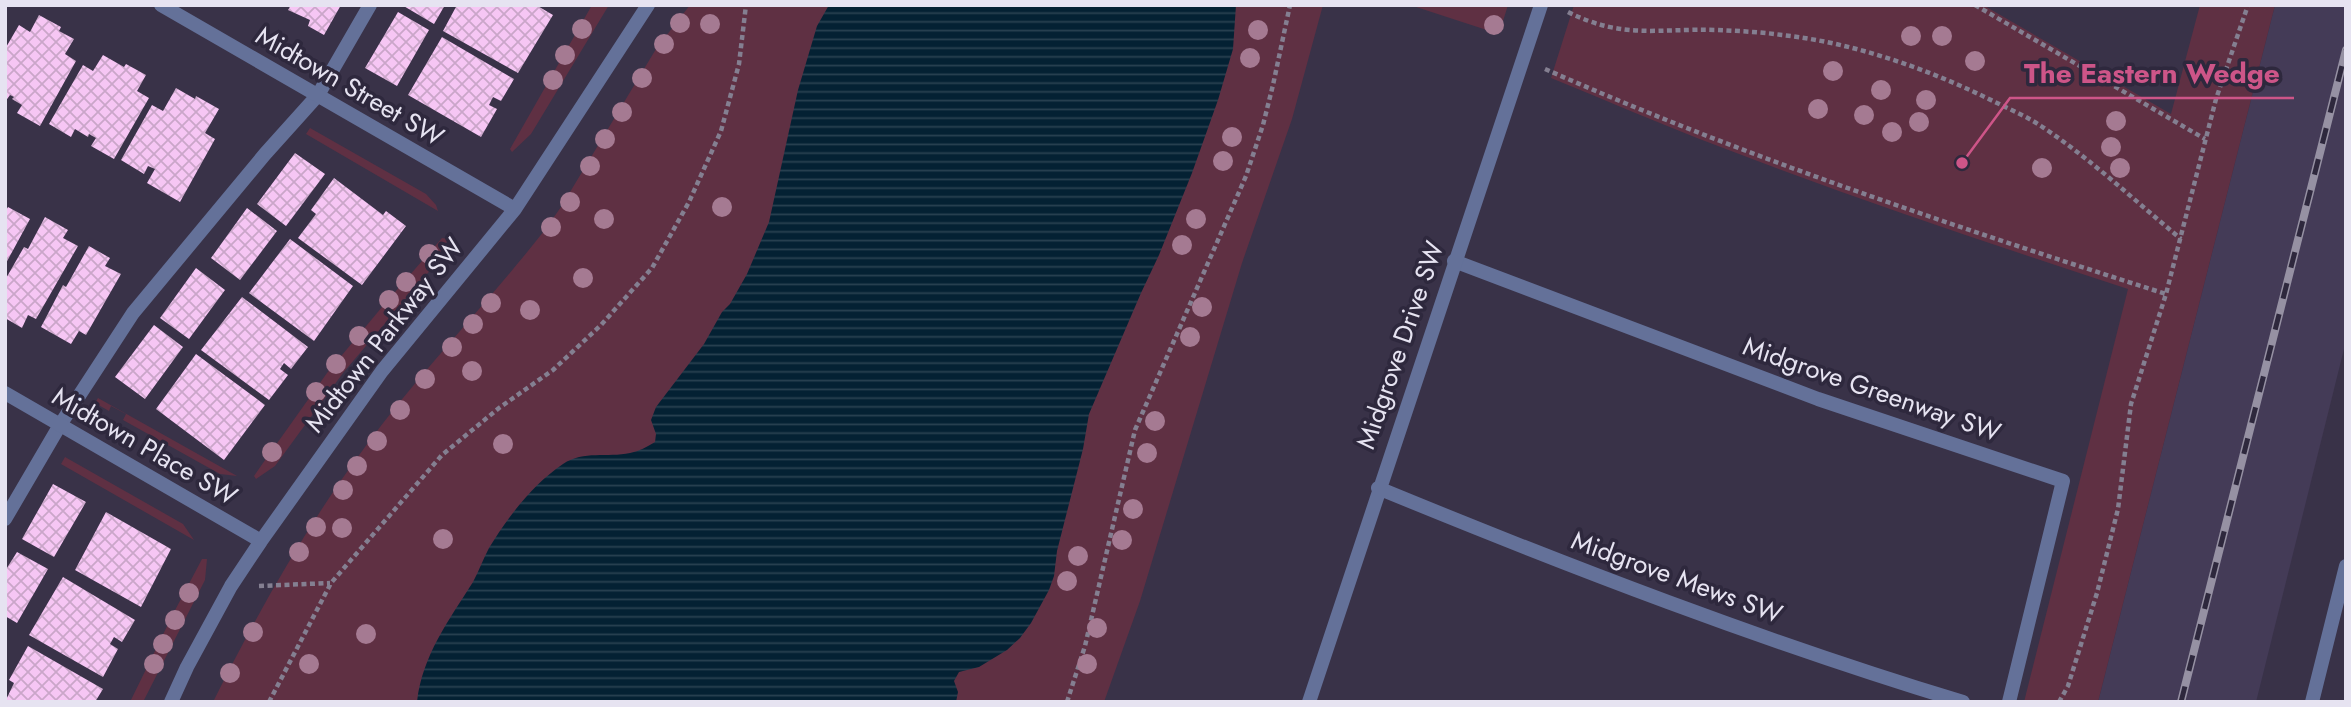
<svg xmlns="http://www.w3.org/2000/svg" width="2351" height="707" font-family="Jost,sans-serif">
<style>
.built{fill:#443b57}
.green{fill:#5f3043}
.water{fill:url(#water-rules)}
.building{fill:url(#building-cross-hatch)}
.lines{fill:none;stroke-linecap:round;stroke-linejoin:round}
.path{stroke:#847f91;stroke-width:4.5;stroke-dasharray:5 3.5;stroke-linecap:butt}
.lane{stroke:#647199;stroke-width:14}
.street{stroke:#647199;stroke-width:14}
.rail-casing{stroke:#9691a3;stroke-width:8}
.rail{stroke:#2e283d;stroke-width:5;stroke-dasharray:16;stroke-linecap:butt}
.tree{fill:#a57a92}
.labels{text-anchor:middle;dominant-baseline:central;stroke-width:7;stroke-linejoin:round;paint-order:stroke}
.street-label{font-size:26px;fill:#e6e3f1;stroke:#2e283d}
.leader{fill:none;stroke:#cd5588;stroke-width:2.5}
.callout-dot{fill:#cd5588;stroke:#2e283d;stroke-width:2.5}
.callout-label{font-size:28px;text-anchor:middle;font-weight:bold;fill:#cd5588;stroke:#2e283d;stroke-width:7;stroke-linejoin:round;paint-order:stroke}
</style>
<defs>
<pattern id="water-rules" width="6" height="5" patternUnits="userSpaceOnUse" patternTransform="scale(1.75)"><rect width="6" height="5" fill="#042133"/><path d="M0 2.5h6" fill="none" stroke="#294151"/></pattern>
<pattern id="building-cross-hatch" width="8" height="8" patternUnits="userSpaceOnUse" patternTransform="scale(1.75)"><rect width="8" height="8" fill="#f6c6f4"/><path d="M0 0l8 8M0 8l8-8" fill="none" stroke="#caa6c9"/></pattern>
</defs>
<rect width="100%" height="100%" fill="#393248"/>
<path class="built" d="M2275,5H2346V341L2256,702H2098Z"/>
<path class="green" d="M592,5H609L531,134L512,152L510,149Z
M690,5H1323L1292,119L1242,263L1140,601L1104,702H213C258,612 305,528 365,447C420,372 486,305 544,231L561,207L656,49Z
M1410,5H1508L1499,34Z
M1574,5H1983L2171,114L2200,5H2275L2098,702H2024L2128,289C1991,244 1853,198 1718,146C1662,125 1606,100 1551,78Z
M310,128L426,194L436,205L438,211L306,134Z
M442,238L448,239L438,261L343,373L275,466L256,479L254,476L263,463L327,373L382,307Z
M98,398L237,476L220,474L123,420L126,414L111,406L109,411L95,403Z
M65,457L183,524L194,540L61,464Z
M202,559H207L205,580L143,702H130L173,614Z"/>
<path class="water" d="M829,5H1236L1233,49L1218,100L1192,173L1159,255L1141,293L1089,414L1083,449L1057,551L1054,576L1049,590L1031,623L1020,638L1007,650L979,667L959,672L954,681L958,692L956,702H417C422,656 449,620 473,582C479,571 483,559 489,548C508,517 532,485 563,464C584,450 607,458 630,453C639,451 647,447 655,442L656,434L651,420L656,407L704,344L722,312L730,304L747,274L769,222L798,90L817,26Z"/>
<path class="building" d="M291,5H341L324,35L308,26L310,20L288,10Z
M402,5H445L434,24Z
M457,5H536L553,15L518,73L443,31Z
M398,12L429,30L397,86L365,68Z
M39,15L61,27L59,31L74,39L65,54L76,61L40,126L17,113L22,105L12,99L14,97L10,95L5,102V49L19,25L30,32Z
M442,37L514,79L501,101L493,97L489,105L497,109L481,137L408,95Z
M103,55L124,67L126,64L146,75L137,91L149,98L114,159L91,146L96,138L89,134L88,137L75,129L71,137L49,124L83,65L93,71Z
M176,88L195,99L196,96L219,109L205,133L215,139L180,202L147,183L155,169L148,166L144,174L121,160L152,105L163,111Z
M295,153L325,174L286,226L257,204Z
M334,178L383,215L386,211L406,226L362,285L298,238L316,214L311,210Z
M8,207L30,219L5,265V212Z
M247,208L277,231L240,280L211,258Z
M45,217L68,230L63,238L78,246L36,319L28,315L22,328L5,318V280L24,247L28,249Z
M290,239L353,286L314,341L249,293Z
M89,246L110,258L105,266L121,274L86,335L79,331L71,344L41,327L63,285L66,287Z
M196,268L225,290L189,339L160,318Z
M242,297L308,347L291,369L284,363L280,369L288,375L269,400L201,350Z
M154,325L183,347L145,399L115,377Z
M196,354L265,405L224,460L156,409Z
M53,484L86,502L54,557L22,539Z
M106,512L171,549L141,607L75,570Z
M17,552L48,569L17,623L5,616V571Z
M63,577L135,620L122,642L114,637L110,644L118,649L103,677L29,635Z
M28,646L103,689L95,702H5L14,683L9,680Z"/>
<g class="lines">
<path class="path" d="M1975,5L2205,139
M1568,12C1624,40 1659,28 1718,30C1739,31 1761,32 1782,35C1855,43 1928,69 1993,101C2009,109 2026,116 2041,126C2091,159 2135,201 2181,239
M1545,69C1747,158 1956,227 2166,294
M259,586L330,583
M269,702L331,583L442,455L499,408L553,370L601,325L652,268L689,202L721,131L739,64L746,5
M1067,702L1085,646L1135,430L1246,176L1263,125L1273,85L1290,5
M2059,702L2068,686L2097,593L2118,509L2131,404L2166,294L2216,99L2248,5"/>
<path class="lane" d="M1454,261L1818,399L2063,481L2009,702
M5,519L60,425L133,313L265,154L318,95L370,5"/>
<path class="street" d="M161,5L515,209
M5,393L261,541
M1378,488C1570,567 1765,642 1963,702
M171,702L187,667L231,586L261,541L382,371L515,209L648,5
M1309,702L1541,5
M2312,702L2346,566"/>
<g class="rail-casing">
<path id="rail" d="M2181,702L2346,50"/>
</g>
<use href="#rail" class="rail"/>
</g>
<g class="tree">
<circle cx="680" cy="23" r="10"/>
<circle cx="710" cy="24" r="10"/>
<circle cx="1494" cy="25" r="10"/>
<circle cx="582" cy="29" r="10"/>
<circle cx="1258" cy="30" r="10"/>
<circle cx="1911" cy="36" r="10"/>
<circle cx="1942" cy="36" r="10"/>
<circle cx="664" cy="44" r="10"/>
<circle cx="565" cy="55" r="10"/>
<circle cx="1250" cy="58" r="10"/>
<circle cx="1975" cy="61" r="10"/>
<circle cx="1833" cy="71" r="10"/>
<circle cx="642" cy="78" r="10"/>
<circle cx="553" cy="80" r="10"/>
<circle cx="1881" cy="90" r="10"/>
<circle cx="1926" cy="100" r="10"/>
<circle cx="1818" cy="109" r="10"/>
<circle cx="622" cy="112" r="10"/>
<circle cx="1864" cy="115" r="10"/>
<circle cx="2116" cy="121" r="10"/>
<circle cx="1919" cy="122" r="10"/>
<circle cx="1892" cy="132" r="10"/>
<circle cx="1232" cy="137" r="10"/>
<circle cx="605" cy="139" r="10"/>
<circle cx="2111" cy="147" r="10"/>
<circle cx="1223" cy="161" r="10"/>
<circle cx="590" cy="166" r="10"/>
<circle cx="2042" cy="168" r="10"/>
<circle cx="2120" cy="168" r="10"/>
<circle cx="570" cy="202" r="10"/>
<circle cx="722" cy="207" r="10"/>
<circle cx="604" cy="219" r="10"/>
<circle cx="1196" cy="219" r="10"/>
<circle cx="551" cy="227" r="10"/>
<circle cx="1182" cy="245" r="10"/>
<circle cx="429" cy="254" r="10"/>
<circle cx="583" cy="278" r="10"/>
<circle cx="406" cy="282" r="10"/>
<circle cx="389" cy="300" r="10"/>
<circle cx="491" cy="303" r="10"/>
<circle cx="1202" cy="307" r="10"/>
<circle cx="530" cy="310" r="10"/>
<circle cx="473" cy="324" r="10"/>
<circle cx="359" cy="336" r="10"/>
<circle cx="1190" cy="337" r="10"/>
<circle cx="452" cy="347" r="10"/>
<circle cx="336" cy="364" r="10"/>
<circle cx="472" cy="371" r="10"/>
<circle cx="425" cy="379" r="10"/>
<circle cx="316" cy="392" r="10"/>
<circle cx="400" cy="410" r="10"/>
<circle cx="1155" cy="421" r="10"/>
<circle cx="377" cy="441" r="10"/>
<circle cx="503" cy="444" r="10"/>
<circle cx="272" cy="452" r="10"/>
<circle cx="1147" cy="453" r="10"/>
<circle cx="357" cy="466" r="10"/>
<circle cx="343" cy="490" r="10"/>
<circle cx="1133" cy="509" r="10"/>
<circle cx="316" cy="527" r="10"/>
<circle cx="342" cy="528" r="10"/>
<circle cx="443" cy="539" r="10"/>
<circle cx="1122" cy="540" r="10"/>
<circle cx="299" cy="552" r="10"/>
<circle cx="1078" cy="556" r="10"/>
<circle cx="1067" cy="581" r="10"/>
<circle cx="189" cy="593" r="10"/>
<circle cx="175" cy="620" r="10"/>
<circle cx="1097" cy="628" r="10"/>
<circle cx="253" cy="632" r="10"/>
<circle cx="366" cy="634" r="10"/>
<circle cx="163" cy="644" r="10"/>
<circle cx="154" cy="664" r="10"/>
<circle cx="309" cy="664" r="10"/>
<circle cx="1087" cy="664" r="10"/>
<circle cx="230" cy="673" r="10"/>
</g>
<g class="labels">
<g class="street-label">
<text transform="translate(350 86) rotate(30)">Midtown Street SW</text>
<text transform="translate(384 335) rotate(-52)">Midtown Parkway SW</text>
<text transform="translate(1400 345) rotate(-71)">Midgrove Drive SW</text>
<text transform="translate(1872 389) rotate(19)">Midgrove Greenway SW</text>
<text transform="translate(145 446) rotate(30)">Midtown Place SW</text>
<text transform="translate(1677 577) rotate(20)">Midgrove Mews SW</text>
</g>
</g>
<path class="leader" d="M1962 163L2010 98H2294"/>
<circle class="callout-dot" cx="1962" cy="163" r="7"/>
<g class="callout-label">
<text x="2152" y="83">The Eastern Wedge</text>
</g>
<rect width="2351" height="707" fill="none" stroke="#e6e3f1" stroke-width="14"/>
</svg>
